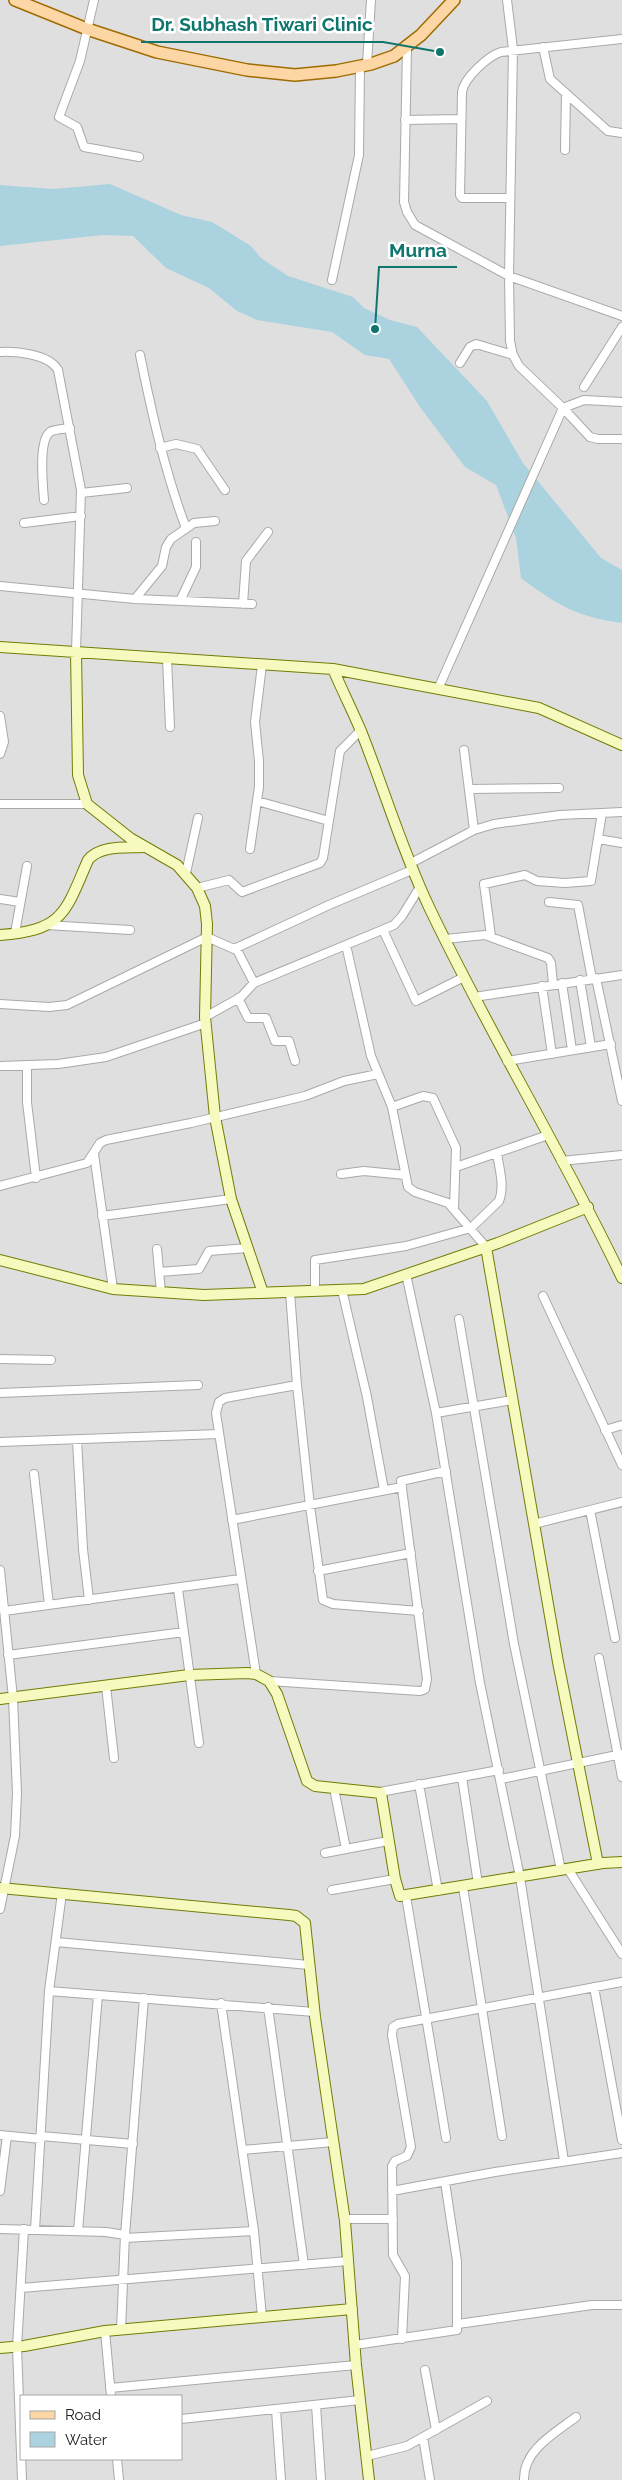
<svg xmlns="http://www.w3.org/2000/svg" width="622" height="2480" font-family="Raleway,sans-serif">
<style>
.residential{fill:#e0dfdf;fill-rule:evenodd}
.water{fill:#aad3df}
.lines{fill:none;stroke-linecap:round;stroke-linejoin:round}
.street-casing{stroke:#a9a9a9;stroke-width:10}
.secondary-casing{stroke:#707d05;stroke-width:12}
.primary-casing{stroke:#a06b00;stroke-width:14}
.street{stroke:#fff;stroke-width:8}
.secondary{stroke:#f7fabf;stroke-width:10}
.primary{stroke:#fcd6a4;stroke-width:11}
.leader{fill:none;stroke:#0f766e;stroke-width:2}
.callout-dot{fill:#0f766e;stroke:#fff;stroke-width:2}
.callout-label{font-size:19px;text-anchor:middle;font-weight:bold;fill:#0f766e;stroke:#fff;stroke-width:5;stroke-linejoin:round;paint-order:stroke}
</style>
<rect width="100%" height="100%" fill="#f2efe9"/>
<path class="residential" d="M0,0H622V2480H0ZM21,2396H181V2459H21Z"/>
<path class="water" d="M110,184L181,215L212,222L251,246L261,258L288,276L353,297L364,308L390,320L417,327L487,401L523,463L601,558L622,570V623C577,617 557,605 521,578L516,538L496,485L465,467L420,407L389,359L365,355L332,332L257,320L237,311L209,288L166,268L133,236L103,235L0,246V185L53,189Z"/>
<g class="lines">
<g class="street-casing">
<path id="street" d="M94,0L80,61L59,117L77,127L84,147L139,157
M507,0L513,49L509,276L510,341L513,355L519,366L563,408L590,437L598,439H622
M407,47L404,202L407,212L415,225L509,276L622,316
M543,47L550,79L608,131L622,133
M367,64L371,0
M405,120L461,119
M565,150L566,94
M510,198H462L460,195L462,92C464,78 488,56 501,52L622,39
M332,280L359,155L360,65
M0,352C16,351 49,354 58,370L81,490L76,652
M140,355C152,414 165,472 186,528
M460,363L470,347L476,344L513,355
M584,387L622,327
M160,448L176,444L197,449L225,490
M81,493L127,488
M44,500C43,486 38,441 50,432C54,429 65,429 70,428
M24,523L81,516
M0,586L135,599L252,604
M135,599L162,566L166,547L171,539L194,523L215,521
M180,601L196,567V542
M243,604L246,561L268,532
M167,658L170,727
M438,689L563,408L584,400L622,402
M0,716L4,742L0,754
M464,750L474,830
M469,789L559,788
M257,801L329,821
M0,804H87
M598,839L622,843
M250,849L259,787V761L255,722L262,665
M411,863L474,830L494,824L560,815L622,812
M186,873L198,818
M197,888L229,880L242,892L320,863L323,858L340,751L360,731
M0,899L20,902
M549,902L578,905L592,979
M46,925L130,930
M383,930L416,1001L464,977
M15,933L27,866
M491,936L484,884L525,875L537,881L565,883L591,881L602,813
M445,939L485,935L548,958L551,963L553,984
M346,945L371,1056L392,1107L408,1187L415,1192L448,1203L486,1247
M236,948L254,983
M596,978L622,1101
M580,980L591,1047
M562,983L572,1050
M542,986L552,1054
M474,997L622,975
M238,998L248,1018H266L275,1041H289L295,1061
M0,1004L49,1007L67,1005L207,937L234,949L329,905L412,870
M205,1017L241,997L254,983L394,925L402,916L420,887
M507,1061L611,1044
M0,1066L58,1064L106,1057L206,1023
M27,1066V1102L36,1178
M392,1107L423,1096L433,1098L456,1148L454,1208
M94,1154L113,1289
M561,1161L622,1155
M456,1167L548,1135
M341,1174L364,1171L405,1175
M0,1186L87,1163L100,1143L106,1140L191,1123L305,1096L344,1081L378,1074
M102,1216L231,1199
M157,1249L161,1293
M159,1272L199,1269L209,1251L248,1248
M406,1274L436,1413L480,1683L520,1877L564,2161
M342,1290L367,1397L384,1490
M315,1291V1260L406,1246L471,1228L499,1201C505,1186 499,1168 497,1153
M290,1292L297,1385
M543,1296L622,1465
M459,1319L514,1644L561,1870
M0,1359L51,1360
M0,1393L198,1385
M436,1413L512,1400
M605,1430L622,1425
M77,1440L83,1549L89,1600
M0,1442L219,1434
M34,1474L49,1605
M590,1510L615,1638
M232,1520L402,1487
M534,1524L622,1502
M0,1570L13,1698L17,1793L15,1836L0,1909
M318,1571L411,1553
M178,1589L199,1743
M4,1611L240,1579
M8,1655L184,1632
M599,1658L622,1777
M256,1674L216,1413L219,1402L225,1398L297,1385L310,1506L323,1600L333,1604L419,1611
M269,1681L420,1691L425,1689L427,1679L401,1481L446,1471
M106,1686L114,1758
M462,1777L478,1884
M501,1779L622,1754
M419,1784L438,1891
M334,1788L346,1849
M380,1792L499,1770
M325,1853L388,1841
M568,1869L622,1954
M463,1887L502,2136
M332,1890L395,1879
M406,1896L446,2138
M56,1942L309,1965
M594,1987L622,2140
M49,1991L314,2012
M221,2003L254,2231L262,2317
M268,2007L304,2265
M0,2135L41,2139
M41,2136L133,2144
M243,2150L333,2142
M0,2191L7,2136
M392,2191L495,2172L622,2153
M345,2219H393
M0,2229L106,2232L125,2235
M35,2230L49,1991L62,1893
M78,2231L98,1995
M125,2238L254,2231
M21,2288L348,2261
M458,2324L592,2305H622
M121,2330L125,2235L144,1998
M105,2331L111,2396
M402,2339L405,2276L393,2255L392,2166L395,2161L407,2156L411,2147L392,2035L393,2027L398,2024L622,1982
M355,2345L457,2330V2261L445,2182
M425,2370L436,2430
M110,2388L356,2365
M316,2405L321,2480
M276,2410L281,2480
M181,2419L360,2400
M423,2437L430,2480
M367,2456L407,2446L487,2401
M117,2459L119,2480
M22,2480L17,2347L24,2229
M524,2480C523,2450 555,2433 576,2417"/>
</g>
<g class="secondary-casing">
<path id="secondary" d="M0,647L333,669C342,690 352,710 361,731C384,789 402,850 429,907C489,1033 562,1152 622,1278
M76,652L78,775L87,804L130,838L177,865L197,888L205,906L207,924L205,1017L215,1117L231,1199L263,1293
M333,669L539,708L622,745
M0,935C64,930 65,913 88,860C100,845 125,848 143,847
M486,1247L558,1662L598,1864
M0,1260L113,1289L204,1295L364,1289L498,1243L588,1207
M0,1699L189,1675L247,1673L256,1674L269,1681L277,1694L307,1781L315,1786L381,1793L395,1879L400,1896L603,1863L622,1862
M0,1888L289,1915L296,1916L305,1923L315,2017L345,2221L356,2365L369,2480
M0,2348L24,2346L105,2331L352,2309"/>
</g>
<g class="primary-casing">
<path id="primary" d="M15,0L87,29L157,52L247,70L295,75L336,71L371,64L394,56L421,35L454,0"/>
</g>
<use href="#street" class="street"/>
<use href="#secondary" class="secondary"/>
<use href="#primary" class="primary"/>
</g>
<path class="leader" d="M440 52L383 42H141M375 329L379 267H457"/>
<g class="callout-dot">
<circle cx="440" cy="52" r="5"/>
<circle cx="375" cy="329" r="5"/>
</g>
<g class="callout-label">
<text x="262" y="31">Dr. Subhash Tiwari Clinic</text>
<text x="418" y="257">Murna</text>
</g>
<rect x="20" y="2395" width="162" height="65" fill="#ffffff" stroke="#a7a7a7"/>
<rect x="30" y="2411" width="25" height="8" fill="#fcd6a4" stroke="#a7a7a7"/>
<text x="65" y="2420" font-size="15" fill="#222222">Road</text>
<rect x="30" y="2432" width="25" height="15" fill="#aad3df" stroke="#a7a7a7"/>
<text x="65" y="2445" font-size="15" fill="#222222">Water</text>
</svg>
